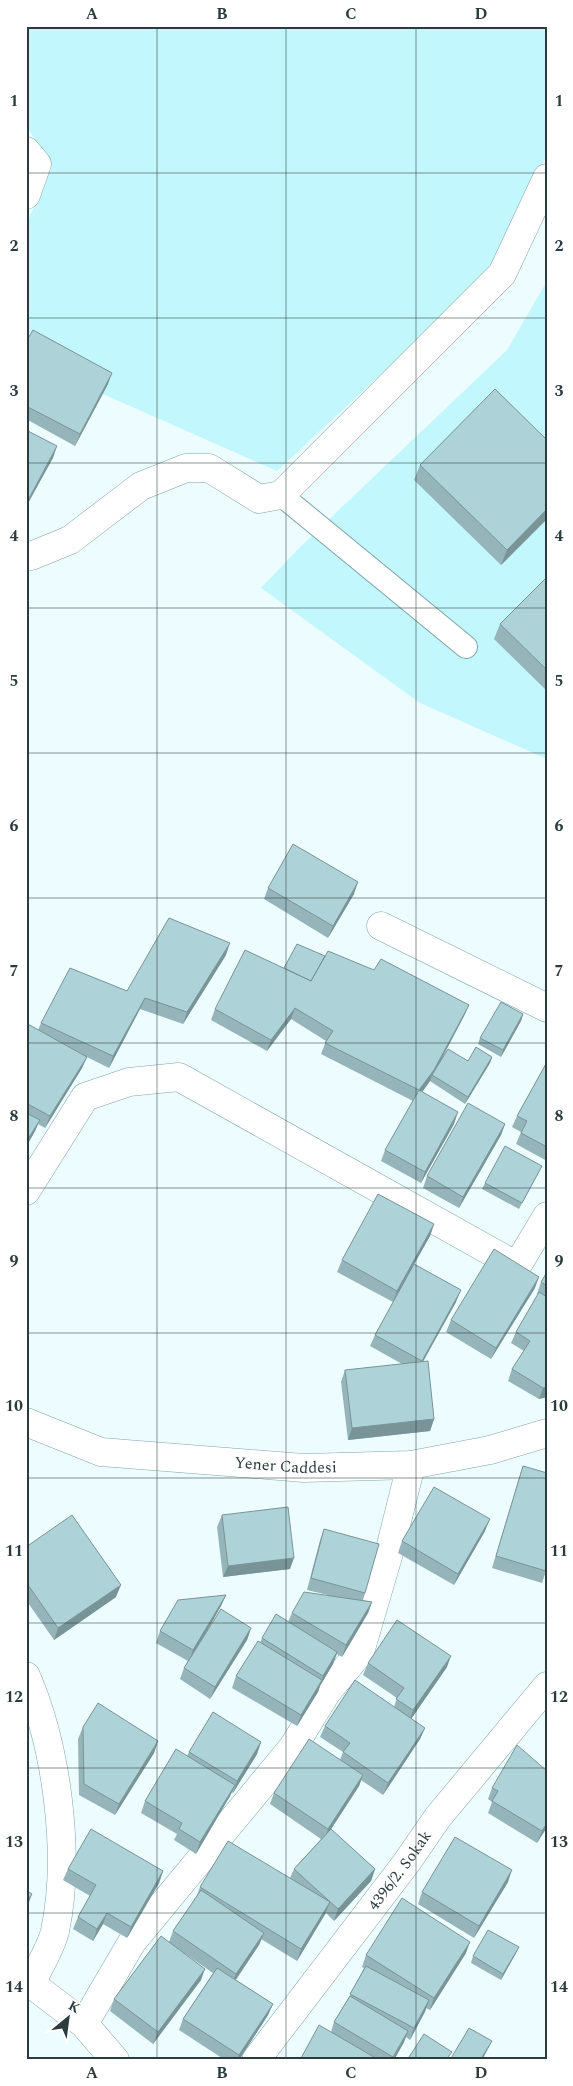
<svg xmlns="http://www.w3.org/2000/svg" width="573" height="2086" font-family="Spectral,serif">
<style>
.green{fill:#c2f7fd}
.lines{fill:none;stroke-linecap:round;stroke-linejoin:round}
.lane-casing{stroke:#7fa4a8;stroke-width:24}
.street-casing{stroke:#7fa4a8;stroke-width:29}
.secondary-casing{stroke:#7fa4a8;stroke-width:29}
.lane{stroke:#fff;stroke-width:22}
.street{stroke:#fff;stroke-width:28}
.secondary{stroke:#fff;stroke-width:28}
.wall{fill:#95b5ba}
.shaded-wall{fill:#799497}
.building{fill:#add3d8;stroke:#799497}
.grid{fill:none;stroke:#2c3b3d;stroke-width:1;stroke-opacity:0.55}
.labels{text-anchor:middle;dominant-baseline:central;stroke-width:4.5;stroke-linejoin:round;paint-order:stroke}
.street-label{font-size:16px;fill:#2c3b3d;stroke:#fff}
.neatline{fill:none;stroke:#2c3b3d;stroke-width:2}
.grid-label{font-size:16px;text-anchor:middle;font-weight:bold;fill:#2c3b3d}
</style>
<rect width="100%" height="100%" fill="#edfdff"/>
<path class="green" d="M26,26H547V154L493,270L277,471L26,360V225L52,167L26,125Z
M547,281V759L420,703L261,588L301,546L507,350Z"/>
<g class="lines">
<g class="lane-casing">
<path id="lane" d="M281,495L466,647"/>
</g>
<g class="street-casing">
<path id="street" d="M26,151L37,164L26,195
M26,555L31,556L70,540L141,486L186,468H209L259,499L281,495L502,274L547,178
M381,926L547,1008
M26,1191L85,1097L129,1082L179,1077L517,1266L547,1216
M26,1676C57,1747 71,1855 55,1931C51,1948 39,1967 31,1983
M26,1980L84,2024L115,2060
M84,2024L132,1942L293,1747L327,1692L360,1652L389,1553L411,1465"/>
</g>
<g class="secondary-casing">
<g id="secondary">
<path id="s1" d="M26,1422L101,1452L304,1468L411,1465L490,1450L547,1433"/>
<path id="s2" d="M256,2060L407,1862L438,1817L547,1686"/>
</g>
</g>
<use href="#lane" class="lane"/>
<use href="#street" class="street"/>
<use href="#secondary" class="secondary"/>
</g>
<path class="wall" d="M26,342L108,384L75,446L26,419Z
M420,465L547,519L501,565L414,480Z
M547,577V691L494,639L500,624Z
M268,888L354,894L328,938L264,899Z
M226,955L183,1024L140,1009L109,1068L87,1057L82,1068L45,1128L38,1124L35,1131L26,1147V1023L38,1030L41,1023Z
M325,956L374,970L469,1005L464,1016L442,1058L468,1061L492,1057L490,1063L465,1104L430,1081L422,1092L454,1124L421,1183L381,1161L385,1150L413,1101L321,1054L326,1041L291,1019L267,1051L211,1020L215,1009L284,968Z
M523,1014L521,1021L501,1057L478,1044L480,1038Z
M547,1062V1161L516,1144L521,1132L512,1127L517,1116Z
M505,1124L501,1135L459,1208L423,1188L427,1176Z
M539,1172L519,1209L482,1189L485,1183Z
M434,1224L430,1236L414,1264L456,1302L423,1362L434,1419L430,1431L348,1440L341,1382L345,1370L402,1364L370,1346L375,1335L393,1302L337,1272L342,1260Z
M547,1272V1397L539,1399L508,1381L512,1369L524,1351L511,1343L516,1332L538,1295L537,1294L541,1282Z
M535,1288L491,1359L446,1332L451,1320Z
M523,1466L547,1568L542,1583L492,1568L519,1478Z
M222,1515L290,1569L223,1577L217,1527Z
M324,1529L365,1593L363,1600L372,1602L368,1613L342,1657L337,1654L333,1664L320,1686L318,1692L297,1726L232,1688L236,1676L260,1643L262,1638L288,1622L292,1613L328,1595L307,1590L320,1540Z
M485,1531L454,1585L398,1553L402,1541Z
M26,1547L116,1597L54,1640L26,1600Z
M226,1595L221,1606L202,1640L251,1628L247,1640L210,1699L180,1679L184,1668L188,1661L156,1643L160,1631Z
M368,1663L447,1667L411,1719L425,1728L420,1739L383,1795L361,1780L359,1786L331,1829L375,1869L371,1881L334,1921L326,1913L297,1961L261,1939L259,1945L236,1980L273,2004L268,2015L239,2060H225L179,2030L183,2019L213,1973L184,1953L201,1980L153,2044L110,2011L114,1999L169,1942L173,1931L196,1898L200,1887L290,1878L294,1869L321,1839L270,1804L274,1793L340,1760L343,1752L320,1737L325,1726L394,1707L397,1698L363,1675Z
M83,1727L158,1741L154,1753L115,1815L79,1795L78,1739Z
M261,1742L257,1754L233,1793L232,1792L230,1796L196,1854L174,1840L177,1834L141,1813L145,1801L187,1756L189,1752Z
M547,1771V1827L537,1843L488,1813L492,1802L488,1799L492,1788Z
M68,1869L163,1871L159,1883L127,1938L103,1924L93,1941L73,1929L78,1917L90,1896L63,1880Z
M508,1882L474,1938L418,1904L422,1892Z
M466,1953L430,2010L426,2008L410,2040L406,2037L404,2042L394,2060H300L331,2032L334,2022L349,1997L364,1968L362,1967L366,1955Z
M516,1953L501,1980L471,1963L473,1956Z"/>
<path class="shaded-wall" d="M112,373L108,384L75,446L80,434Z
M57,446L53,458L26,507V504Z
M547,509V519L501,565L507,550Z
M358,882L354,894L328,938L333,926Z
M230,943L226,955L183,1024L187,1012Z
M145,998L140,1009L109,1068L113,1056Z
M469,1005L464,1016L433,1075H432L430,1081L415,1102L419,1090Z
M295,1008L291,1019L267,1051L271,1040Z
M523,1014L521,1021L501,1057L503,1050Z
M87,1057L82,1068L45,1128L50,1116Z
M492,1057L490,1063L465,1104L468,1097Z
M458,1112L454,1124L421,1183L425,1172Z
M40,1120L35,1131L26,1147V1142Z
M505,1124L501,1135L459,1208L463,1197Z
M434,1224L430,1236L393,1302L397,1291Z
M539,1277L535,1288L491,1359L496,1348Z
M461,1290L456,1302L417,1372L422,1361Z
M547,1387V1397L539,1399L543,1388Z
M434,1419L430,1431L348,1440L352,1428Z
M490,1519L485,1531L454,1585L458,1574Z
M294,1558L290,1569L223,1577L228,1566Z
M121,1585L116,1597L54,1640L58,1628Z
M226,1595L221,1606L189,1662L193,1650Z
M372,1602L368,1613L342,1657L346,1645Z
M251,1628L247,1640L210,1699L215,1687Z
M337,1652L333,1664L320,1686L318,1692L297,1726L301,1715L321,1682L323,1676Z
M451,1656L447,1667L409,1722L413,1710Z
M425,1728L420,1739L383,1795L388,1783Z
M158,1741L154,1753L115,1815L119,1804Z
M261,1742L257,1754L233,1793L237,1781Z
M363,1775L359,1786L324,1840L328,1829Z
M235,1785L230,1796L196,1854L200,1842Z
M547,1823V1827L537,1843L542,1831Z
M375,1869L371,1881L334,1921L338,1909Z
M512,1870L508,1882L474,1938L479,1926Z
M163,1871L159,1883L127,1938L131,1927Z
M32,1894L28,1905L26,1907V1902Z
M330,1902L325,1914L297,1961L301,1949Z
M107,1913L103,1924L93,1941L97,1929Z
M264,1933L259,1945L231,1986L236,1974Z
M470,1942L466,1953L430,2010L434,1998Z
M519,1947L516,1953L501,1980L503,1974Z
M205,1969L201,1980L153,2044L158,2032Z
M429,2000L425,2012L410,2040L414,2028Z
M273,2004L268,2015L239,2060H237L239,2055Z
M408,2031L404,2042L394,2060H392Z
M492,2041L489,2047L482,2060H480Z"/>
<path class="building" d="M33,330L112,373L80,434L26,406V342Z
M495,389L547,440V509L507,550L420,465Z
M26,430L57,446L26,504Z
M547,577V670L500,624Z
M293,844L358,882L333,926L268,888Z
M169,918L230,943L187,1012L145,998L113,1056L41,1023L70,968L127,991Z
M297,944L325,956L311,981L284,968Z
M245,950L311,981L328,951L374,970L381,959L469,1005L434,1070L419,1090L325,1043L333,1031L295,1008L271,1040L215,1009Z
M501,1002L523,1014L503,1050L480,1038Z
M26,1023L87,1057L50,1116L26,1103Z
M476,1047L492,1057L468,1097L432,1075L448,1049L468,1061Z
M547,1062V1147L521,1133L527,1121L517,1116Z
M419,1090L458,1112L425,1172L385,1150Z
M468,1103L505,1124L463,1197L427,1176Z
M26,1113L40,1120L26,1142Z
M505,1146L542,1166L522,1203L485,1183Z
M378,1194L434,1224L397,1291L342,1260Z
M494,1249L539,1277L496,1348L451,1320Z
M414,1264L461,1290L422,1361L375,1335Z
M547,1272V1286L541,1282Z
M539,1292L547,1297V1387L543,1388L512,1369L530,1341L516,1332Z
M428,1361L434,1419L352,1428L345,1370Z
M523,1466L547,1473V1568L546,1571L496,1556Z
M434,1487L490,1519L458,1574L402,1541Z
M288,1507L294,1558L228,1566L222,1515Z
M72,1515L121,1585L58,1628L26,1582V1547Z
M324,1529L379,1544L365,1593L311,1578Z
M304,1592L372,1602L346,1645L292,1613Z
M226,1595L193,1650L160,1631L178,1600Z
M221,1609L251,1628L215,1687L184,1668Z
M276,1614L337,1652L323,1676L262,1638Z
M397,1620L451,1656L413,1710L396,1699L404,1688L368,1663Z
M258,1641L322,1680L301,1715L236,1676Z
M355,1680L425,1728L388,1783L343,1752L350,1743L325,1726Z
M98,1703L158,1741L119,1804L84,1784L83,1727Z
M213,1712L261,1742L237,1781L189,1752Z
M309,1739L363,1775L328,1829L274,1793Z
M517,1745L547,1771V1823L542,1831L492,1801L498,1791L492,1788Z
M176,1749L235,1785L200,1842L179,1829L182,1823L145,1801Z
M91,1829L163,1871L131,1927L107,1913L97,1929L78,1917L96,1885L68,1869Z
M331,1829L375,1869L338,1909L294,1869Z
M455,1837L512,1870L479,1926L422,1892Z
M228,1841L330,1902L301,1949L200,1887Z
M26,1890L32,1894L26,1902Z
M201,1890L264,1933L236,1974L173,1931Z
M402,1898L470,1942L434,1998L366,1955Z
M488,1930L519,1947L503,1974L473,1956Z
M161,1936L205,1969L158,2032L114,1999Z
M366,1966L429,2000L414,2028L350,1994Z
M217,1968L273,2004L239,2055L183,2019Z
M350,1996L408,2031L393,2057L334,2022Z
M319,2025L379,2060H300Z
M469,2028L492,2041L480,2060H450Z
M424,2034L452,2052L446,2060H407Z"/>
<path class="grid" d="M157,26V2060M286,26V2060M416,26V2060M26,173H547M26,318H547M26,463H547M26,608H547M26,753H547M26,898H547M26,1043H547M26,1188H547M26,1333H547M26,1478H547M26,1623H547M26,1768H547M26,1913H547"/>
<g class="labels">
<g class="street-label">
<text stroke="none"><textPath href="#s1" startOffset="266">Yener Caddesi</textPath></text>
<text stroke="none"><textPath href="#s2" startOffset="238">4396/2. Sokak</textPath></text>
</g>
</g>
<rect width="573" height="2086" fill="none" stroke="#ffffff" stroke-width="55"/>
<g transform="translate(68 2018) rotate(29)" stroke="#ffffff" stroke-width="4" paint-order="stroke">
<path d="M0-4L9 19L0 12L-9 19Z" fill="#2c3b3d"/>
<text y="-8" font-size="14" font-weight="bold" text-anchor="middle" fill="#2c3b3d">K</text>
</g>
<rect x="28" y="28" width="518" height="2030" class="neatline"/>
<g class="grid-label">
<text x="92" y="19">A</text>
<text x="222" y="19">B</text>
<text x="351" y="19">C</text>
<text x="481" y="19">D</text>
<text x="14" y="106">1</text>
<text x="559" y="106">1</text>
<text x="14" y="251">2</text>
<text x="559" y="251">2</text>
<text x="14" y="396">3</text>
<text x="559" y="396">3</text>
<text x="14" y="541">4</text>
<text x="559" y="541">4</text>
<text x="14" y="686">5</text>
<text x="559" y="686">5</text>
<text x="14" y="831">6</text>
<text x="559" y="831">6</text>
<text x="14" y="976">7</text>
<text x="559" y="976">7</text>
<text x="14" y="1121">8</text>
<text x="559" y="1121">8</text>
<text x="14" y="1266">9</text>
<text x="559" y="1266">9</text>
<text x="14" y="1411">10</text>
<text x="559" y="1411">10</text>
<text x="14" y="1556">11</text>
<text x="559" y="1556">11</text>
<text x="14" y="1702">12</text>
<text x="559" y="1702">12</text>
<text x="14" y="1847">13</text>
<text x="559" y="1847">13</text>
<text x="14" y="1992">14</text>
<text x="559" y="1992">14</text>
<text x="92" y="2078">A</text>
<text x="222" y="2078">B</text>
<text x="351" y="2078">C</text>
<text x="481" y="2078">D</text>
</g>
</svg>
